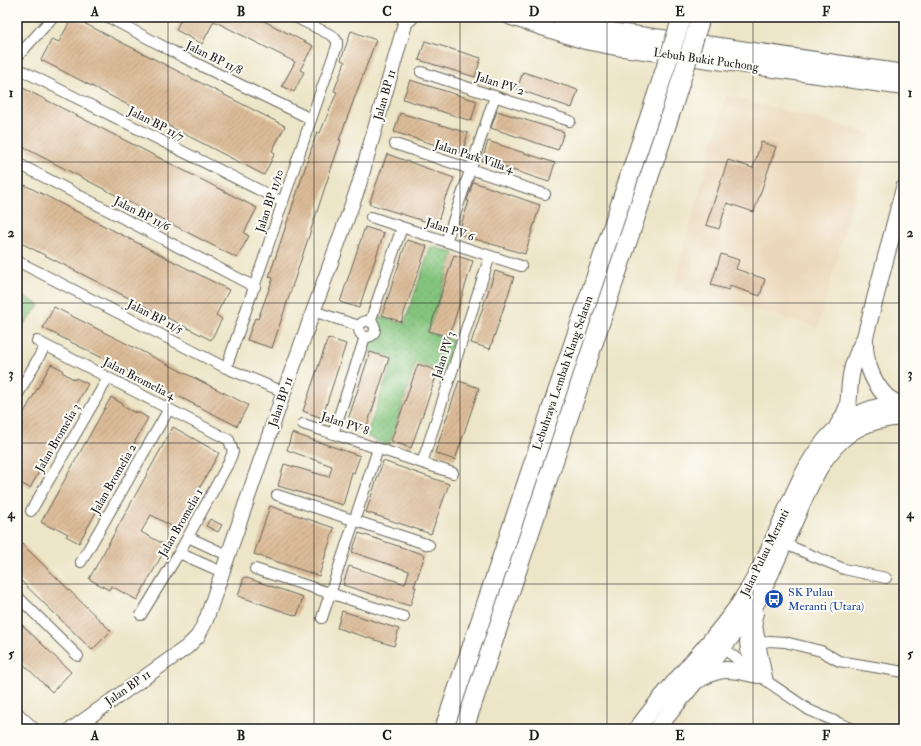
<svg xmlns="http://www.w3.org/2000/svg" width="921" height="746" font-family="'IM FELL Double Pica',serif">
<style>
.built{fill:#ebd8ba}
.park{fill:url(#park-dots);stroke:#50704d}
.building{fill:url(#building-hatch)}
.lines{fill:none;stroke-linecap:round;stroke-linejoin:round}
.street-casing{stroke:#656258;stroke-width:12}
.secondary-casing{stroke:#656258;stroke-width:16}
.primary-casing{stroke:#656258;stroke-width:18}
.highway-casing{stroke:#656258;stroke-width:20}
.street{stroke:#fff;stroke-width:10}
.secondary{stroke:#fff;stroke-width:14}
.primary{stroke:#fff;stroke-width:16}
.highway{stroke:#fff;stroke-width:18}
.highway-bridge-casing{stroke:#656258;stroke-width:20;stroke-linecap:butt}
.highway-bridge{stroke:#fff;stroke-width:18}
.grid{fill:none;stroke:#1c1c1c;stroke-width:1;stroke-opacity:0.55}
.labels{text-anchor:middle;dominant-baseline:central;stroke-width:4;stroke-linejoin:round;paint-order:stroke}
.street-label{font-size:12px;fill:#1c1c1c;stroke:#fdfcf7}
.transit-label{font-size:12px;fill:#164399;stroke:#fdfcf7;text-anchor:start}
.neatline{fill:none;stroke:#1c1c1c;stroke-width:1.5}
.grid-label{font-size:13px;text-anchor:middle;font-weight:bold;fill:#1c1c1c}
</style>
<defs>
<pattern id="park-dots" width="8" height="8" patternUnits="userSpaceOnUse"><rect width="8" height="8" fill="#84c57e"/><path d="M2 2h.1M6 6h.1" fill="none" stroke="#71a96c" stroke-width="1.8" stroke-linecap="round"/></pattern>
<pattern id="building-hatch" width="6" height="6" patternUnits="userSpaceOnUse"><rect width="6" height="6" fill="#dcbb98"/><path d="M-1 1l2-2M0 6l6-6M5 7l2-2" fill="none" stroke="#bca082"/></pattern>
</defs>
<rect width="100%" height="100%" fill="#fdfcf7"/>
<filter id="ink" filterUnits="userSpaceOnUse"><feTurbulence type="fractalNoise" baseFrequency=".025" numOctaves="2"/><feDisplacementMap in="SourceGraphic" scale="8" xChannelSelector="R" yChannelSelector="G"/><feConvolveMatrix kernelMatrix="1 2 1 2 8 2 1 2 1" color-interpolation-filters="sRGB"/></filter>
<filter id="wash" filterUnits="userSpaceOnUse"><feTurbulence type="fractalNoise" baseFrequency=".012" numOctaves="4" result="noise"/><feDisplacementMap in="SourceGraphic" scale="16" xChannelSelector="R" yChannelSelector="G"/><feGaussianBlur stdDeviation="0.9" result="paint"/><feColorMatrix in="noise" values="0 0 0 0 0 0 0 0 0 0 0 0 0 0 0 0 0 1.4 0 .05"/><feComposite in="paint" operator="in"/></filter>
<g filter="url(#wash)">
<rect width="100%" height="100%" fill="#ede5c7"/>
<path class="built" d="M726,95L872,134L818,327L673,287Z"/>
<path class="park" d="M431,246L454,253L428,332L454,341L444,372L416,363L389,446L366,436L394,358L368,350L369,343L379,335L381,330L377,321L378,316L404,324Z
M17,293L40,305L17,333Z"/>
<g id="blocks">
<path class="building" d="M72,17L285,126L272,151L275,153L264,175L41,60L52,39L59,42Z
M182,17H256L313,46L300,70L304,72L294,92L282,86L295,62L214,21L202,44L176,30Z
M351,31L376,40L339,140H341L331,169L272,348L247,340L255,318L258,319L273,278L269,277L317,132L320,133L337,92L334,91L345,62L341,60Z
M425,41L481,58L475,77L419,60Z
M523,72L578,90L572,108L517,89Z
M410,80L477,101L471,121L403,99Z
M17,85L257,208L244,233L249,236L237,258L17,144Z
M497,111L564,132L558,150L491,128Z
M400,113L468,133L462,153L394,132Z
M488,141L555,163L549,182L482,160Z
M761,142L776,147L754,212L727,203L719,229L706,225L728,160L753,168Z
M387,154L454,178L447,196L446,195L437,225L369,204Z
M17,181L229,290L216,315L222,319L211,340L17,241Z
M473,182L540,205L525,254L458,234L469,201H467Z
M365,227L384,233L359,308L340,302Z
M407,240L427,246L401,322L382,315Z
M721,254L739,260L736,269L765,279L760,296L730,286L729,290L711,285Z
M454,255L473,261L449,337L429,331Z
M495,271L514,277L490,349L471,343Z
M54,307L248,405L237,426L43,328Z
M328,338L346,344L322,418L303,411Z
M370,352L389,358L366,429L347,423Z
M51,364L63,370L62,372L75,380L76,378L88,384L30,488L17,481V425Z
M418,364L438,371L411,448L391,441Z
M459,381L479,388L455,460L435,453Z
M111,397L123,404L122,406L128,409L135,413L136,411L148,418L79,543L66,536L68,534L55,527L54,529L41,522Z
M173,427L219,453L177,529L151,515L141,532L167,546L137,600L111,586L109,590L89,579Z
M292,433L360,456L354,473L352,472L343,505L278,486L284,464L329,477L332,466L287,450Z
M383,461L449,484L431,534L366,512Z
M270,506L334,528L319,576L254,554Z
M210,519L222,525L218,532L206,526Z
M359,533L425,555L414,587H416L410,606L343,585L349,566L405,584L409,571L352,552Z
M17,539L111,631L92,650L17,577Z
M244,577L303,597L297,616L238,596Z
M342,611L399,629L394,646L337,628Z
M17,620L71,672L52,692L17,658Z"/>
</g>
</g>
<g filter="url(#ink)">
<use href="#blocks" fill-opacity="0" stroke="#656258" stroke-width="1"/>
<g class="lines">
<g class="street-casing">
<path id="street" d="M108,17L183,57L311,119
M17,57L53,17
M17,68L283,202
M421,72L570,121
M395,144L545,194
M17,163L255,287
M371,217L521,266
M446,242L495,96
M17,261L226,368L284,392
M313,311L359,326
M359 329a8 8 0 1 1 16 0a8 8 0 1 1-16 0Z
M370,322L402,227
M37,341L229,440L233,452L228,464L179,553L141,615
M226,368C264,261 298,153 337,46V41L333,36L295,17
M17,396L45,346
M303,424L453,473
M333,434L365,337
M422,463L490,256
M277,495L429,545
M31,511L108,378
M188,537L227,555
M785,544L844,569L886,578
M179,553L222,572
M81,562L169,409
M255,569L404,617
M17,596L78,656
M322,618L378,449
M756,618L760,643L768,682
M760,643L769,641L785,642L821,651L839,661L904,672
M719,645L758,675L809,710L853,729
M17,712L35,729"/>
</g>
<g class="secondary-casing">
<path id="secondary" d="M72,729L187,647L198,636L206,620L284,392L358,188L407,17"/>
</g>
<g class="primary-casing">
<path id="primary" d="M405,17L406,20L410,17
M511,17L585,41L616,47L904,87
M560,17L588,26L617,32L706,44L904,73
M865,339C864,358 871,380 885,395C888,399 894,401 898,404
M838,425C853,403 847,398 851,375C853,362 859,349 865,337L904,188
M755,613C744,641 747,648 758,675
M700,679C722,665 734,670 758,675
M637,729C668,685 708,648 739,604C752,584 764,563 773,540C801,479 822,404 904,404
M657,729C689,687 725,649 755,605C761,596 765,585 770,575C778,557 787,538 795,520C809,488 822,452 852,432C867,422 886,418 904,417"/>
</g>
<g class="highway-casing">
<path id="highway" d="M444,729L655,100
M464,729L673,106"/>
</g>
<use href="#street" class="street"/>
<use href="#secondary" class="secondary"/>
<use href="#primary" class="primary"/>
<use href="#highway" class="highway"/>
<g class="highway-bridge-casing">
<path id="highway-bridge" d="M655,100L682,17
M673,106L701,17"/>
</g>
<use href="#highway-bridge" class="highway-bridge"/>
</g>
</g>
<path class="grid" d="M168,17V729M314,17V729M460,17V729M607,17V729M753,17V729M17,162H904M17,303H904M17,443H904M17,584H904"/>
<defs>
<g id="bus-disc" transform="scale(1)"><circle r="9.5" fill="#1a4fb4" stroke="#fdfcf7"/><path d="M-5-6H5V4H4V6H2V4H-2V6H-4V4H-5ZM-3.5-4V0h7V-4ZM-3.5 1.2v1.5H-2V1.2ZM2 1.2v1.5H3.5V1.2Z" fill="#fff"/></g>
</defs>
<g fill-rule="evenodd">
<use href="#bus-disc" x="774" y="599"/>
</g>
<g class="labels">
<g class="street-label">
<text transform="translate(214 58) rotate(26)">Jalan BP 11/8</text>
<text transform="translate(706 60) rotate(8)">Lebuh Bukit Puchong</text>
<text transform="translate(500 84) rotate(18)">Jalan PV 2</text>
<text transform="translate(385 95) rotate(-74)">Jalan BP 11</text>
<text transform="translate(156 124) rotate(27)">Jalan BP 11/7</text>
<text transform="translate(474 157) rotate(18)">Jalan Park Villa 4</text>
<text transform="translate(270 201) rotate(-72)">Jalan BP 11/10</text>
<text transform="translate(142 214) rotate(27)">Jalan BP 11/6</text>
<text transform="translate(450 230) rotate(18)">Jalan PV 6</text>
<text transform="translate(155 317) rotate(27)">Jalan BP 11/5</text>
<text transform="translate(444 355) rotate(-72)">Jalan PV 3</text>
<text transform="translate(563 373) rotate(-71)">Lebuhraya Lembah Klang Selatan</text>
<text transform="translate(139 379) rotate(27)">Jalan Bromelia 4</text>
<text transform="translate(281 402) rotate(-71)">Jalan BP 11</text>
<text transform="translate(345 424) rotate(18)">Jalan PV 8</text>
<text transform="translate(58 438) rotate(-60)">Jalan Bromelia 3</text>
<text transform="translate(114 479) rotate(-60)">Jalan Bromelia 2</text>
<text transform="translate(181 523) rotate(-60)">Jalan Bromelia 1</text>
<text transform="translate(765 553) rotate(-64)">Jalan Pulau Meranti</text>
<text transform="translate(128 688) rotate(-35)">Jalan BP 11</text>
</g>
<g class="transit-label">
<text x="788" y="592">SK Pulau<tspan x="788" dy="14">Meranti (Utara)</tspan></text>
</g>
</g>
<rect width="921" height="746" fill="none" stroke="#fdfcf7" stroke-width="44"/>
<rect x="22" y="22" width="877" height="702" class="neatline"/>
<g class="grid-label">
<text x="95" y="16">A</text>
<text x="241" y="16">B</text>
<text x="387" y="16">C</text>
<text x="534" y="16">D</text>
<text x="680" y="16">E</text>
<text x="826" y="16">F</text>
<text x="11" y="97">1</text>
<text x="910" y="97">1</text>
<text x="11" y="237">2</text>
<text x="910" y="237">2</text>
<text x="11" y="378">3</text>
<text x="910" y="378">3</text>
<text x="11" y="518">4</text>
<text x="910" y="518">4</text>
<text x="11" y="658">5</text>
<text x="910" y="658">5</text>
<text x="95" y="740">A</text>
<text x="241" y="740">B</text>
<text x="387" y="740">C</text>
<text x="534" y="740">D</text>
<text x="680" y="740">E</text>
<text x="826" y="740">F</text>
</g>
</svg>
